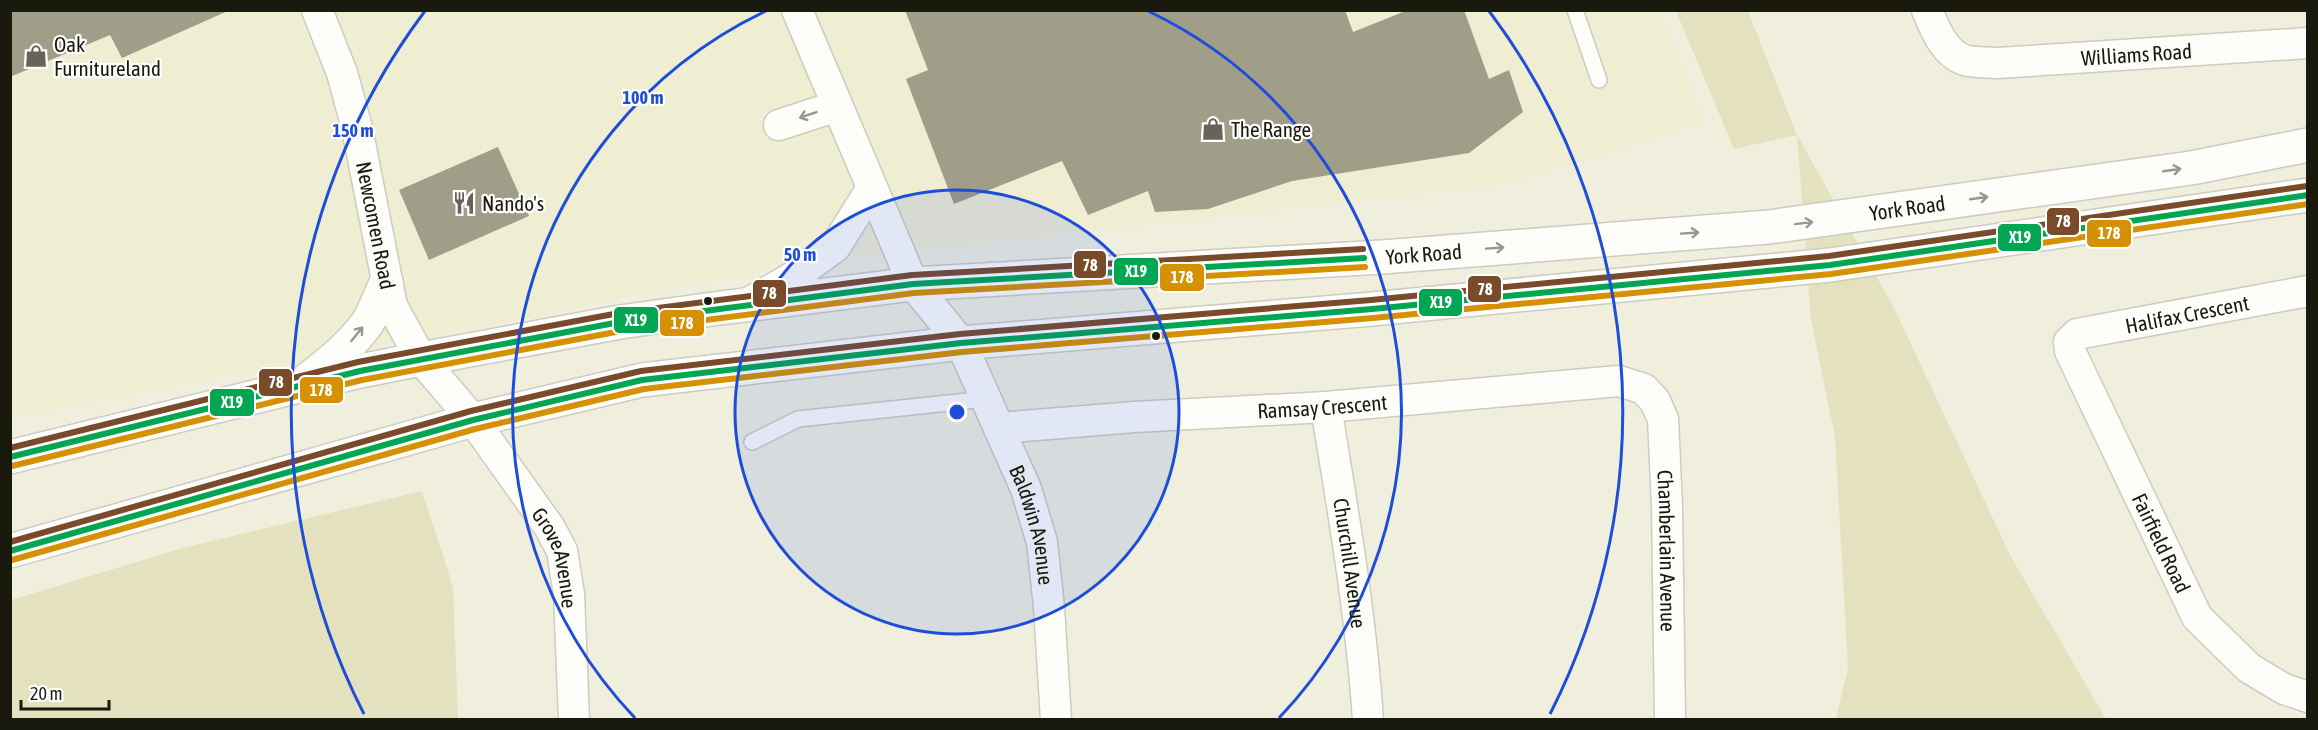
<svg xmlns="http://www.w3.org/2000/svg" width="2318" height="730" font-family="'Asap Condensed',sans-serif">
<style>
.built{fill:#f0eed2}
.green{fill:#e3e1be}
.building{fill:#a09e89}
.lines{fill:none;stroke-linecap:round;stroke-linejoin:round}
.service-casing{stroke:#cdccbf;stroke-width:18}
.minor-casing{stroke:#cdccbf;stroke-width:33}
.trunk-casing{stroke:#cdccbf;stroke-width:36}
.service{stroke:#fdfdfa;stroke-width:15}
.minor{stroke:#fdfdfa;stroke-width:30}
.trunk{stroke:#fdfdfa;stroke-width:33}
.bus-1-casing{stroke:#fff;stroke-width:10}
.bus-2-casing{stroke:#fff;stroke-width:10}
.bus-3-casing{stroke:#fff;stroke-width:10}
.bus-1{stroke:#00a651;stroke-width:6}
.bus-2{stroke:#d69102;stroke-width:6}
.bus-3{stroke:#7a4b2a;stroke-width:6}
.oneway{stroke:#979690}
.ring{fill:none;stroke:#1d4ed8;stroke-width:3}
.bus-dot{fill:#1a190e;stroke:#fff;stroke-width:2}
.labels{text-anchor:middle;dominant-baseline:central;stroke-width:4.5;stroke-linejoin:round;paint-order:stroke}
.poi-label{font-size:21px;fill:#1a190e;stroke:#fff;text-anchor:start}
.street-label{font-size:21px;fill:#1a190e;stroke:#fff}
.centre{fill:#1d4ed8;stroke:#fff;stroke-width:3}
.ring-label{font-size:18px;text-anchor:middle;font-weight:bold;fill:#1d4ed8;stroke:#fff;stroke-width:4.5;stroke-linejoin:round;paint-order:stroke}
.line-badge{stroke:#fff;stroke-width:2}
.badge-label{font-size:16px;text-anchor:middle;font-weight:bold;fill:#fff}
</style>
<rect width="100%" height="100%" fill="#f0efde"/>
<path class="built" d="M11,11H1660L1704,121L1512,183L792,265L11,418Z"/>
<path class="green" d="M1676,11H1748L1797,135L1894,308L2010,555L2106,719H1836L1848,668L1835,437L1811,320L1797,135L1734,149Z
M422,491L453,587L458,719H11V600L183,548Z"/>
<path class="building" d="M10,10H230L122,58L110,35L10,77Z
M905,10H1345L1353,32L1408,10H1464L1489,79L1509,70L1523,112L1469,153L1292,181L1208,209L1155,212L1148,191L1088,215L1062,161L954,204L906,79L928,70Z
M498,147L529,216L429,260L399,190Z"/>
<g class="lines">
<g class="service-casing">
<path id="service" d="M1575,10L1599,80
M752,442L798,419L986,399"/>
</g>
<g class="minor-casing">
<g id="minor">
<path id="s1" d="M317,10L342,73L357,128L392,306L421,359L473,420L550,528L562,551L569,594L574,720"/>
<path id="s2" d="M797,10L913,284L961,343L1026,489L1042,542L1049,607L1056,720"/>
<path id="s3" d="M1927,10C1935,29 1944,53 1964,60C1974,63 1988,62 1998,63L2308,43"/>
<path d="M779,125L837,106"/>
<path id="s4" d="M2308,291L2077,334L2069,342L2070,351L2197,617L2249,668L2284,689L2308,697"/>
<path d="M747,304L798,274L835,247L872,188"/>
<path id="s5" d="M1326,407C1343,511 1361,614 1368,720"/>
<path id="s6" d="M999,428L1134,417L1326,407L1619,381L1644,389L1655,401L1663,419L1667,507L1670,720"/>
</g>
</g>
<g class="trunk-casing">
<g id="trunk">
<path d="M307,380C329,363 352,345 368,322C375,310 380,296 386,283"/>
<path id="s7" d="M10,457L360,371L421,359L620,322L720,308L913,284L1382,257L1769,227L2191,168L2308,145"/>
<path d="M10,551L473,420L642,380L961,343L1372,309L1830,265L2308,195"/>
</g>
</g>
<use href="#service" class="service"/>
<use href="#minor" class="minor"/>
<use href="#trunk" class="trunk"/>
<g class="bus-1-casing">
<path id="bus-1" d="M10,457L360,371L620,322L913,284L1364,258
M10,551L473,420L642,380L961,343L1372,309L1830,265L2308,195"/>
</g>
<g class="bus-2-casing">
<path id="bus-2" d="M12,466L362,380L621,331L914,293L1365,267
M12,560L475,429L644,389L962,352L1373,318L1831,274L2308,204"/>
</g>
<g class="bus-3-casing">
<path id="bus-3" d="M10,448L358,362L619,313L912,275L1363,249
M10,542L471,411L641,371L960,334L1371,300L1829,256L2307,186"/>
</g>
<use href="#bus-1" class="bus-1"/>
<use href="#bus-2" class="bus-2"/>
<use href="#bus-3" class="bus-3"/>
</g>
<defs><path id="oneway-shaft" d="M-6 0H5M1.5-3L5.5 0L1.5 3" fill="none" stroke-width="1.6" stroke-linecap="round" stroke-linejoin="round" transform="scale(1.5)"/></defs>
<g class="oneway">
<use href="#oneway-shaft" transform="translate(808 115) rotate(161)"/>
<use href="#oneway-shaft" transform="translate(2172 170) rotate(-8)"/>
<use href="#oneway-shaft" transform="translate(1979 198) rotate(-8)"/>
<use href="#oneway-shaft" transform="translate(1804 223) rotate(-7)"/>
<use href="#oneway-shaft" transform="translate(1690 233) rotate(-4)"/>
<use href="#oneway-shaft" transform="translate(1495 248) rotate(-4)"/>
<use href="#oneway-shaft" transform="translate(357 334) rotate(-51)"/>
</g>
<circle cx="957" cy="412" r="222" fill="#1d4ed8" fill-opacity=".12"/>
<g class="ring">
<circle cx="957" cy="412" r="222"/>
<path d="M635 718A444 444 0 0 1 766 11M1148 11A444 444 0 0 1 1279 718"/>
<path d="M364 714A666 666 0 0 1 425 11M1489 11A666 666 0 0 1 1550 714"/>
</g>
<defs>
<g id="shop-bare" transform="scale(1.8)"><path d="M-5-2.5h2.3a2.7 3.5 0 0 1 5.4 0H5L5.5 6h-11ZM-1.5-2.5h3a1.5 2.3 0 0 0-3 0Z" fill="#656457" stroke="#fff" stroke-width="2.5" paint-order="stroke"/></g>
<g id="restaurant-bare" transform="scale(1.8)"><path d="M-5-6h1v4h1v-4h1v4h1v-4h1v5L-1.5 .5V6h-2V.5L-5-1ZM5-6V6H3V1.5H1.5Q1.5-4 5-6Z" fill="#656457" stroke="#fff" stroke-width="2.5" paint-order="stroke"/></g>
</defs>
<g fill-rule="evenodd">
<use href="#shop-bare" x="36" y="56"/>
<use href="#shop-bare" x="1213" y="129"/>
<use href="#restaurant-bare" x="464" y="203"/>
</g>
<g class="bus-dot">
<circle cx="708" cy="301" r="5"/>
<circle cx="1156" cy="336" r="5"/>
</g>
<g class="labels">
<g class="poi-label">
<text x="54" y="44">Oak<tspan x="54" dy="24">Furnitureland</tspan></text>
<text x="1231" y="129">The Range</text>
<text x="482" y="203">Nando's</text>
</g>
<g class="street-label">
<text stroke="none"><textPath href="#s3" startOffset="237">Williams Road</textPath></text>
<text stroke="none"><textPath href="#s7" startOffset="1918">York Road</textPath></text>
<text stroke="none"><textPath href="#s1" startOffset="224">Newcomen Road</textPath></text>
<text stroke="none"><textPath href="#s7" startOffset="1432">York Road</textPath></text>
<text transform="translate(2187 314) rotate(-11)">Halifax Crescent</text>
<text stroke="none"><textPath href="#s6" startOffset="324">Ramsay Crescent</textPath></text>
<text stroke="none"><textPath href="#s2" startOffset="570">Baldwin Avenue</textPath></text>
<text stroke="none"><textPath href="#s4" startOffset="468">Fairfield Road</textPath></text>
<text stroke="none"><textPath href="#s6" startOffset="816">Chamberlain Avenue</textPath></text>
<text stroke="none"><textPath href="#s1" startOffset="610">Grove Avenue</textPath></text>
<text stroke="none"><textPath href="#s5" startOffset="158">Churchill Avenue</textPath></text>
</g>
</g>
<circle cx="957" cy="412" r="9" class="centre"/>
<g class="ring-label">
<text x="643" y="104">100 m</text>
<text x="353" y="137">150 m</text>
<text x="800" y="261">50 m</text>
</g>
<g class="line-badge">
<rect x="2046" y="207" width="34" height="29" rx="6" fill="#7a4b2a"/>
<rect x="2086" y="219" width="46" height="29" rx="6" fill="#d69102"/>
<rect x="1997" y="223" width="45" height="29" rx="6" fill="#00a651"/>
<rect x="1073" y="250" width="34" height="29" rx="6" fill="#7a4b2a"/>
<rect x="1113" y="257" width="46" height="29" rx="6" fill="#00a651"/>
<rect x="1159" y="263" width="46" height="29" rx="6" fill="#d69102"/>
<rect x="1467" y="275" width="35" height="28" rx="6" fill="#7a4b2a"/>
<rect x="752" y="279" width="35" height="29" rx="6" fill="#7a4b2a"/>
<rect x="1418" y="288" width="45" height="29" rx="6" fill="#00a651"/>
<rect x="613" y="306" width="46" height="28" rx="6" fill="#00a651"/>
<rect x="659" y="309" width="46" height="28" rx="6" fill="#d69102"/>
<rect x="258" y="368" width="35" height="29" rx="6" fill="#7a4b2a"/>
<rect x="299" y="376" width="45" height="28" rx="6" fill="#d69102"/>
<rect x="209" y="388" width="46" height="29" rx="6" fill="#00a651"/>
</g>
<g class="badge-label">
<text x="2063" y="227">78</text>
<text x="2109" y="239">178</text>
<text x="2020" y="243">X19</text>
<text x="1090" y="271">78</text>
<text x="1136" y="277">X19</text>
<text x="1182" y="283">178</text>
<text x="1485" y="295">78</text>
<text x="769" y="299">78</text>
<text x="1441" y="308">X19</text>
<text x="636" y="326">X19</text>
<text x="682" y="329">178</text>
<text x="276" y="388">78</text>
<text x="321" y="396">178</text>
<text x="232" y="408">X19</text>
</g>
<rect width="2318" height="730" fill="none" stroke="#1a190e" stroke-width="24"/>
<path d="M21 700v9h88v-9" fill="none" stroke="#1a190e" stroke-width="3"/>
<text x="30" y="700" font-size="18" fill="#1a190e" stroke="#ffffff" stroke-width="4.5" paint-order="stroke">20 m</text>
</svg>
